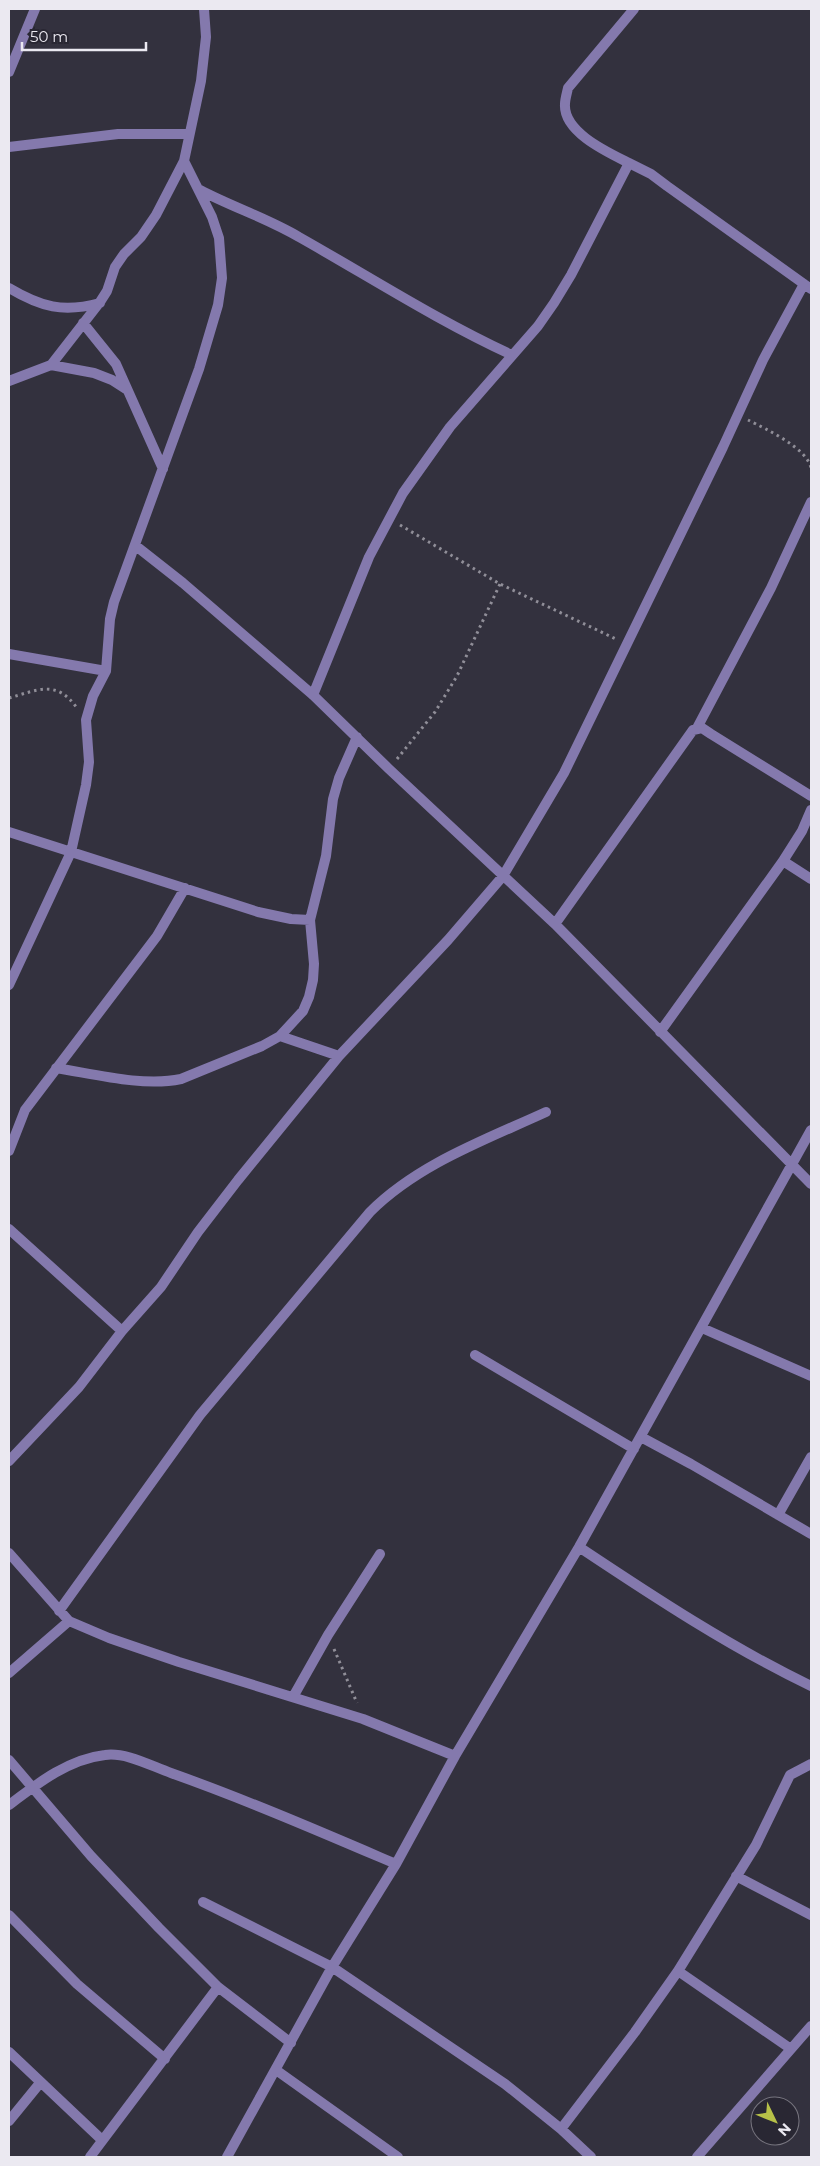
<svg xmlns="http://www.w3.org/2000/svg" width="820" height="2166" font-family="Montserrat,sans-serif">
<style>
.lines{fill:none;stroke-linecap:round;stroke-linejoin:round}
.path{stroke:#908e98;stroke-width:3;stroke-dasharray:2.5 4;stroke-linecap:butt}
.street{stroke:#8479ad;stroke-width:10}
</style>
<rect width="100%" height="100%" fill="#33313e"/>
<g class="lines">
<path class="path" d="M748,420C766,429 807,448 811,468
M400,525L500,584L616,639
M9,698C38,690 56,679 77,708
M397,759L435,712L457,676L500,584
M334,1649L357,1703"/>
<path class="street" d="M9,72L35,9
M9,147L118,134H189
M629,163C607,152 563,132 565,104C565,99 567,93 568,88L634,9
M200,190C232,207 267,218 299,237C370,277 438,321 512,355
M9,288C41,307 63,313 100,303
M83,323L116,364L163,469
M51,365L100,302L107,291L115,267L124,254L141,237L156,215L184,161L201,81L206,37L204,9
M9,381L51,365L94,373L112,380L126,389
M136,546L183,583L313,695L389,769L555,924L811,1184
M9,654L106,671
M313,695L369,557L403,493L450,427L538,326L554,303L571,275L629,163L651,174L667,186L811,289
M697,728L771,588L811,502
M9,832L258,912L291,919L310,920
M783,861L811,879
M555,924L693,730L702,728L711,734L811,796
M9,985L71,852L86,785L89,762L86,720L93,696L106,671L110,619L114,602L199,369L218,305L222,278L219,238L212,217L184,161
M660,1032L783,861L802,831L811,810
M280,1036L339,1056
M56,1068C94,1074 143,1087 181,1079L262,1046L280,1036L303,1011L309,997L313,980L314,964L310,920L326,856L333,799L339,778L357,737
M9,1151L25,1110L157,936L185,888
M9,1229L122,1331
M702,1328L811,1376
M475,1355L634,1449
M641,1437L691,1464L811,1534
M9,1461L79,1387L122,1331L161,1287L198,1232L238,1180L339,1056L448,940L503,876L564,773L723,447L763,360L804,284
M778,1515L811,1457
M579,1547C654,1597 730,1647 811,1686
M9,1553L69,1621L109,1638L179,1662L363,1719L455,1756
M59,1611L200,1415L370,1212C418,1164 485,1140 546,1112
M9,1673L69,1621
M293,1697L328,1635L380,1554
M9,1760L91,1856L159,1928L218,1987L291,2043
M9,1805C38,1783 69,1759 105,1755C126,1752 151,1766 171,1773C247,1800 321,1832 396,1864
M736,1876L811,1915
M203,1902L332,1967L505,2084L561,2129L591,2157
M9,1915L77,1984L165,2059
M678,1971L791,2049
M9,2052L102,2140
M276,2070L398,2157
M9,2121L40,2083
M561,2129L635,2032L678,1971L756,1845L790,1775L811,1764
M90,2157L218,1987
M227,2157L332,1967L396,1864L455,1756L579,1547L811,1130
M697,2157L811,2026"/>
</g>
<rect width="820" height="2166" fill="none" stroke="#ebe9f1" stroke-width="20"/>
<g transform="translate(775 2121) rotate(133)"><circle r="24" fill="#292733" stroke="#77757f"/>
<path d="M0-4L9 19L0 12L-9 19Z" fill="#b7c148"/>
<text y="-8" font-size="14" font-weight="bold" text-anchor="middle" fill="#ebe9f1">N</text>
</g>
<path d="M22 42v8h124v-8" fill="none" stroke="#ebe9f1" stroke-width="2.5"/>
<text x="30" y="42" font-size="15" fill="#ebe9f1" stroke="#292733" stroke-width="4" paint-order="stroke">50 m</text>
</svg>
